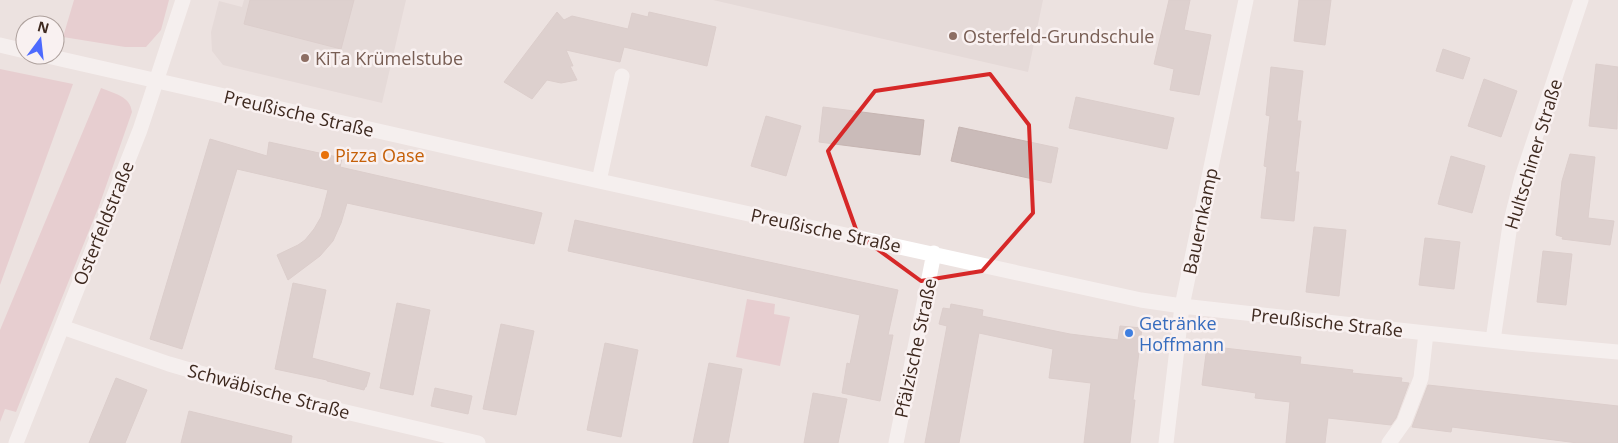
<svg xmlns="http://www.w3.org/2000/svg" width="1618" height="443" font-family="'Open Sans',sans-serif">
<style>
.built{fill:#dcd0ce}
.green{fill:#e0b7bd}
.building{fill:#cabbb9;stroke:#c6b5b2}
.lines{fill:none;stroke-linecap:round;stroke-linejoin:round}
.minor{stroke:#fff;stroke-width:15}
.marked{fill:none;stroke:#d62828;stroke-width:4;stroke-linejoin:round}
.education-dot{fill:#8d6e63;stroke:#f9f1f1;stroke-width:2}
.food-dot{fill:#e8710a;stroke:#f9f1f1;stroke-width:2}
.shop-dot{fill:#3f7fe0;stroke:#f9f1f1;stroke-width:2}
.labels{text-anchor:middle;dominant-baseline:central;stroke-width:5;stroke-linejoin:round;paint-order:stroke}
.education-label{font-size:18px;fill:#785e54;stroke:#f9f1f1;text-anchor:start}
.street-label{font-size:18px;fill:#3e291f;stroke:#f9f1f1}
.food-label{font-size:18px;fill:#c56008;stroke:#f9f1f1;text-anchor:start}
.shop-label{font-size:18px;fill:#366cbe;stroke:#f9f1f1;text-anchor:start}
</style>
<rect width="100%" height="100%" fill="#ece2e0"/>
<path class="built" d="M244,0H406L382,103L223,65L212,51L211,32L219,1L242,7Z
M713,0H1043L1028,72Z"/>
<path class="green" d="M74,0H169L161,30L146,47H125L63,37Z
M0,69L73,84L0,285Z
M101,88C115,94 130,96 132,112L99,206L16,412L5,409L0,422V330Z
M747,299L775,304L774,314L790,317L780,366L736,357Z"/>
<path class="building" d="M250,0H354L341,49L244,24Z
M1169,0H1190L1184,30L1211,35L1199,95L1170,90L1174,69L1154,64Z
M1299,0H1331L1325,45L1294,41Z
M557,12L564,20L572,16L628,29L632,13L648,17L649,12L716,27L707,66L624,47L620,62L566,50L573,66H570L577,80L561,83L547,80L532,99L504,82Z
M1443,49L1470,58L1463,79L1436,71Z
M1596,64L1618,67L1617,129L1589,126Z
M1271,67L1303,71L1297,121H1301L1295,172H1299L1294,221L1261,218L1267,167L1264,166L1270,116L1266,115Z
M1484,79L1517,91L1501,137L1468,126Z
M1076,97L1174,118L1167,149L1069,128Z
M823,107L924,120L920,155L819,142Z
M766,116L801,126L786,176L751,166Z
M959,127L1058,148L1051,183L951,161Z
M210,139L267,156L269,142L342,158L340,167L542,213L534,244L347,203L341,223L333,241L320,256L288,280L277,255L298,245L305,240L314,229L321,217L328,190L237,169L182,349L150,339Z
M1570,154L1595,157L1588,218L1614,221L1610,245L1562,239L1563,237L1556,235L1562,181Z
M1451,156L1485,166L1472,213L1438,204Z
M575,220L898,290L888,335H893L880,401L842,393L847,363L850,364L860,315L568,251Z
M1314,227L1346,230L1339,296L1306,292Z
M1425,238L1460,242L1454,289L1419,285Z
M1543,251L1572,254L1566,305L1537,302Z
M293,283L326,290L312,358L370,373L366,387H365L364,390L327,381V380L275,369Z
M397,303L430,310L413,395L380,388Z
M951,304L983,310L982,316L1070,334L1118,340L1120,326L1142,328L1133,400H1135L1130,443H1084L1091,383L1049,378L1053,349L979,333L959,443H925L947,326L939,324L943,308L950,309Z
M501,324L534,331L516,415L483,409Z
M605,343L638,350L621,437L587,430Z
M1207,346L1301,357L1300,364L1353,370L1352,373L1402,378L1401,382L1409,383L1396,418L1391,425L1328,418L1325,443H1286L1290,402L1255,398L1256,393L1202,385Z
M709,363L742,369L728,443H693Z
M116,378L147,390L125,443H89Z
M1428,385L1618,406V443H1578L1452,427L1451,432L1412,427Z
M435,388L472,396L468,414L431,406Z
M813,393L847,399L838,443H804Z
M189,411L292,436L291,443H181Z"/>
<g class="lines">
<path class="minor" d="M0,45L25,51
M43,55L599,181L1141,300L1182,306L1517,343L1618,352
M599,181L622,76
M62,327L169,364L282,397L478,443
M1493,340L1510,225L1522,177L1581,0
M16,443L140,130L183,0
M896,443L934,253
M1166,443L1182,306L1246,0
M1389,443L1404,422L1421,378L1426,333"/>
</g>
<path d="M0 0H1618V443H0ZM990,74L1029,125L1033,213L982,271L921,281L858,235L828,151L875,91Z" fill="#ece2e0" fill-opacity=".55" fill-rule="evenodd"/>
<path class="marked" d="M990,74L1029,125L1033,213L982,271L921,281L858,235L828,151L875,91Z"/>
<g class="education-dot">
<circle cx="953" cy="36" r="5"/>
<circle cx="305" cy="58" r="5"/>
</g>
<circle class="food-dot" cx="325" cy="155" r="5"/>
<circle class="shop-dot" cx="1129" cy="333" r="5"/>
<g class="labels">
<g class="education-label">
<text x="963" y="36">Osterfeld-Grundschule</text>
<text x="315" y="58">KiTa Krümelstube</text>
</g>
<g class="street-label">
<text transform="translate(299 113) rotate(13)">Preußische Straße</text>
<text transform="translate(1533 154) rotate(-73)">Hultschiner Straße</text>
<text transform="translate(1200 221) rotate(-78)">Bauernkamp</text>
<text transform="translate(103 223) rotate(-68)">Osterfeldstraße</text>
<text transform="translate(826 230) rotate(12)">Preußische Straße</text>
<text transform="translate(1327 322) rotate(6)">Preußische Straße</text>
<text transform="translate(915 348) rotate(-78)">Pfälzische Straße</text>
<text transform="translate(269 391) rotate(15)">Schwäbische Straße</text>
</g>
<g class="food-label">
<text x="335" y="155">Pizza Oase</text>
</g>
<g class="shop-label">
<text x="1139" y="323">Getränke<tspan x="1139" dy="21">Hoffmann</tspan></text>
</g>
</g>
<g transform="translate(40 40) rotate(15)"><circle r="24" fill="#f9f1f1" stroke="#aea19d"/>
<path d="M0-4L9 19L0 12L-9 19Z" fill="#4d6afe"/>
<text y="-8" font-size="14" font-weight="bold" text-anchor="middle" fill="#3e291f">N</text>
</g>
</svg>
